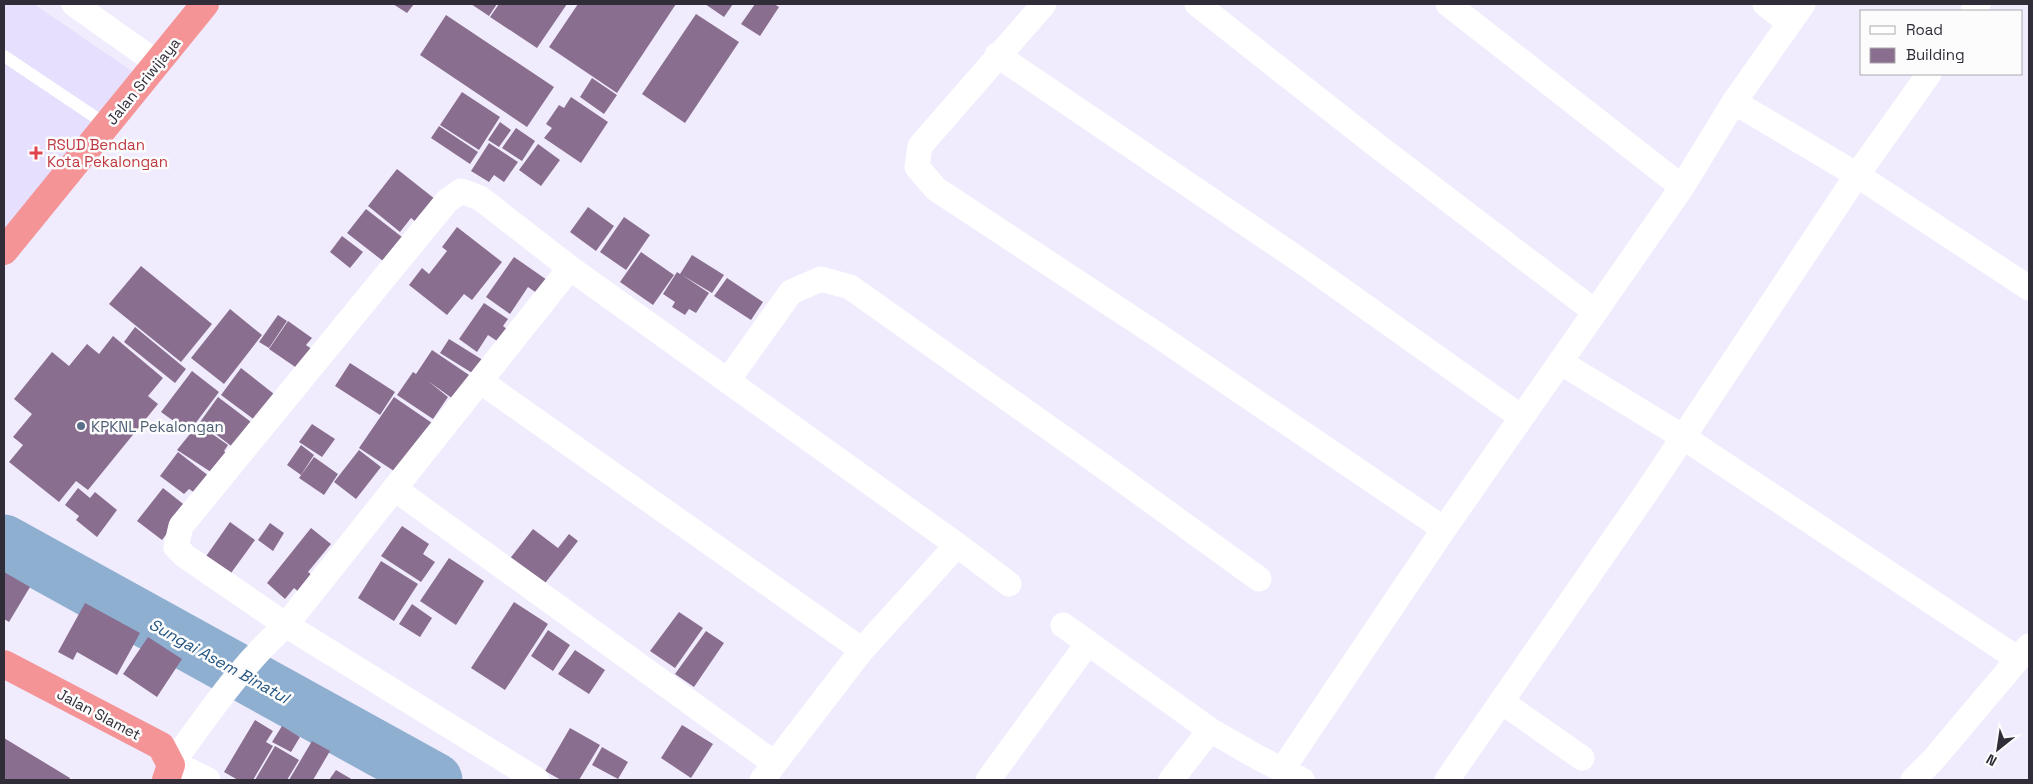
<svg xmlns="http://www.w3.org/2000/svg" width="2033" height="784" font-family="'Space Grotesk',sans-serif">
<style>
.built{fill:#e6dffd}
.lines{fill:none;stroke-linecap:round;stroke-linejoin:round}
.river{stroke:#8eafd0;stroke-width:55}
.building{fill:#8a6e8f}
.service{stroke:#fff;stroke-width:12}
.minor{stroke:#fff;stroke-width:25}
.trunk{stroke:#f49497;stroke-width:28}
.health-dot{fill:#e0444e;stroke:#fcfcfc;stroke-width:2}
.service-dot{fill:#5c6f8a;stroke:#fcfcfc;stroke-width:2}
.labels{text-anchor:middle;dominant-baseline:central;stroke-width:5;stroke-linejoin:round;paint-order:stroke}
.street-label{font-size:15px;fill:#302d39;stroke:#fcfcfc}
.health-label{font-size:15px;fill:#be3a42;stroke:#fcfcfc;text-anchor:start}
.service-label{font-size:15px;fill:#4e5e75;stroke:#fcfcfc;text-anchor:start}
.water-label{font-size:16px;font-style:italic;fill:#235480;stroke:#fcfcfc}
</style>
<rect width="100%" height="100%" fill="#f0ecfe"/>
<path class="built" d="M4,4H34L133,72L4,235Z"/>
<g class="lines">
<path class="river" d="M4,542L435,780"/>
</g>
<path class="building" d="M393,4H414L407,13Z
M471,4H497L489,16Z
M499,4H567L537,48L490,17Z
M578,4H676L617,93L549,47Z
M705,4H733L724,17Z
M755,4H774L779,7L760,36L741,24Z
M696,14L739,42L685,123L642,94Z
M446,15L554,87L527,127L420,55Z
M592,78L617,95L604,114L580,97Z
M462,92L500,117L479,150L440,125Z
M571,97L608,122L581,163L544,138L552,128L546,124L559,105L564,108Z
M500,122L511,130L499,147L488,140Z
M439,126L478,152L470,164L431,138Z
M516,128L535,141L522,161L502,148Z
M489,143L518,162L504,182L494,175L489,182L471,171Z
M538,144L560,160L541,186L519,170Z
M397,169L440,203L421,226L411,218L400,232L368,206Z
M588,207L614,226L596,251L570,232Z
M366,209L402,237L383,261L347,233Z
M624,217L650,235L626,270L600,252Z
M457,227L502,262L472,300L464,294L447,315L409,285L422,268L429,274L447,251L442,247Z
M342,236L363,252L350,268L330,252Z
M641,252L674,275L653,305L620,282Z
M692,255L724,275L712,293L682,275L709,293L696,313L689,309L685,315L672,307L675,302L663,294L677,272L680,274Z
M514,257L550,282L541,296L528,287L510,314L486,297Z
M141,266L212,324L181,362L109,304Z
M727,278L763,302L751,320L714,296Z
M484,303L508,319L503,326L512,333L503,345L488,335L477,352L459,339Z
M230,309L262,335L224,384L191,358Z
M278,315L287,321L269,348L259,342Z
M288,321L312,338L306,345L316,352L304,373L269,349Z
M135,327L186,369L175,383L124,342Z
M113,336L163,378L148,396L158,404L88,490L76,481L59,502L9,462L23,445L13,437L32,414L14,399L52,352L69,366L87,344L99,354Z
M449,339L486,362L477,376L440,353Z
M432,350L472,377L456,401L428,381L448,397L433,419L397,395L413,372L416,374Z
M350,363L395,392L380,415L335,386Z
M241,368L274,394L256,421L221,395Z
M192,371L219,392L189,432L161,412Z
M218,397L259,428L239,452L200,422Z
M394,397L432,423L397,473L359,448Z
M198,424L228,445L224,451L228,454L214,474L177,450Z
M312,424L335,439L322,457L299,442Z
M301,445L314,455L301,475L287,465Z
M359,450L381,467L356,499L334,482Z
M178,452L214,480L195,493L189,489L184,494L160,476Z
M314,457L338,474L324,495L299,478Z
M78,488L90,498L95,492L117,510L97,537L76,520L79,516L65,505Z
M163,488L187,507L162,540L137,521Z
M230,522L255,540L226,580L202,562Z
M270,523L284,533L273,551L258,540Z
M402,526L429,544L423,554L435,562L421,582L381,556Z
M311,528L331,544L308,572L313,576L300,593L294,588L285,599L267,583Z
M533,529L558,548L569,534L578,541L542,587L508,561Z
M449,558L484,581L456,625L420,601Z
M381,561L418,584L394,621L358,598Z
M4,572L30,587L9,622L4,619Z
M514,602L548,624L505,690L471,668Z
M85,603L140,633L117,675L77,652L73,660L58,652Z
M412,604L432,618L420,637L399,624Z
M679,612L703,628L675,668L650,651Z
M548,630L570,645L553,671L531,656Z
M706,631L724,643L694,687L675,674Z
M148,637L182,659L157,697L123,674Z
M575,650L605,670L589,694L558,674Z
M255,720L273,731L266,742L273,746L253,780H238L224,772Z
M682,725L713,744L691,778L661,758Z
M282,726L300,737L291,752L272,742Z
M570,728L600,745L579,780H561L545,771Z
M4,738L70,778L69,780H4Z
M312,741L330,751L313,780H289Z
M275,746L299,760L287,780H255Z
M602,747L628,762L618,779L592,765Z
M336,770L353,780H329Z"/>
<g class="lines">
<path class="service" d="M4,56L107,125"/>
<path class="minor" d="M74,4L157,63
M1044,4L920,146L917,167L936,189L1156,334L1444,529
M1197,4L1371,141L1594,311
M1448,4L1682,187
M1765,4L1789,23
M1973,11L1978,4
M997,55L1301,261L1521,417
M1734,102L1857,175L2029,288
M570,268L957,545L862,650L762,780
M1560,362L1683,437L2018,659
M728,380L791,292L821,279L850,287L1107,469L1259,579
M480,381L862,650
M395,489L774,763
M957,545L1009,584
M1063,625L1210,730L1259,758L1302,780
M1502,702L1582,758
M1282,770L1444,529L1682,187L1734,102L1803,4
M208,780L190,771L171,765C207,716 240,666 286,625L570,268L480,198L461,191L447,201L181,526L176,547L185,556L286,625L537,780
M988,780L1088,643
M1171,780L1210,730
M1447,780L1648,490L1857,175L1929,74
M1913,780L1933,760L2029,646"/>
<path class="trunk" d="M4,251L205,4
M4,664L161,746L171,765L166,780"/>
</g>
<path class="health-dot" d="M33.5 145.5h5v5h5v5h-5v5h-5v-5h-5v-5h5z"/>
<circle class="service-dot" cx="81" cy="426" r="5"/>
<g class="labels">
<g class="street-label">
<text transform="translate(143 81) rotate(-51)">Jalan Sriwijaya</text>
<text transform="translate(99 714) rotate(28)">Jalan Slamet</text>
</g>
<g class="health-label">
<text x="47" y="144">RSUD Bendan<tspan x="47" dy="17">Kota Pekalongan</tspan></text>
</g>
<g class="service-label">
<text x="91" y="426">KPKNL Pekalongan</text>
</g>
<g class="water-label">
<text transform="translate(219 661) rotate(29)">Sungai Asem Binatul</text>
</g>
</g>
<rect width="2033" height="784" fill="none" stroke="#302d39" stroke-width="10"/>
<rect x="1860" y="10" width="162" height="65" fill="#fcfcfc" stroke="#aaa9ae"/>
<rect x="1870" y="26" width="25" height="8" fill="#ffffff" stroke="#aaa9ae"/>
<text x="1906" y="35" font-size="15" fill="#302d39">Road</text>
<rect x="1870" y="48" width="25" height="15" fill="#8a6e8f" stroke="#aaa9ae"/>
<text x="1906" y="60" font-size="15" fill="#302d39">Building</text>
<g transform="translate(1998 749) rotate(210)" stroke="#fcfcfc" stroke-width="4" paint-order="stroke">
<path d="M0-4L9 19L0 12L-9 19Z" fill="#302d39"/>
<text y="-8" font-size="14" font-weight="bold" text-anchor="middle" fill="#302d39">N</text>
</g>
</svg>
